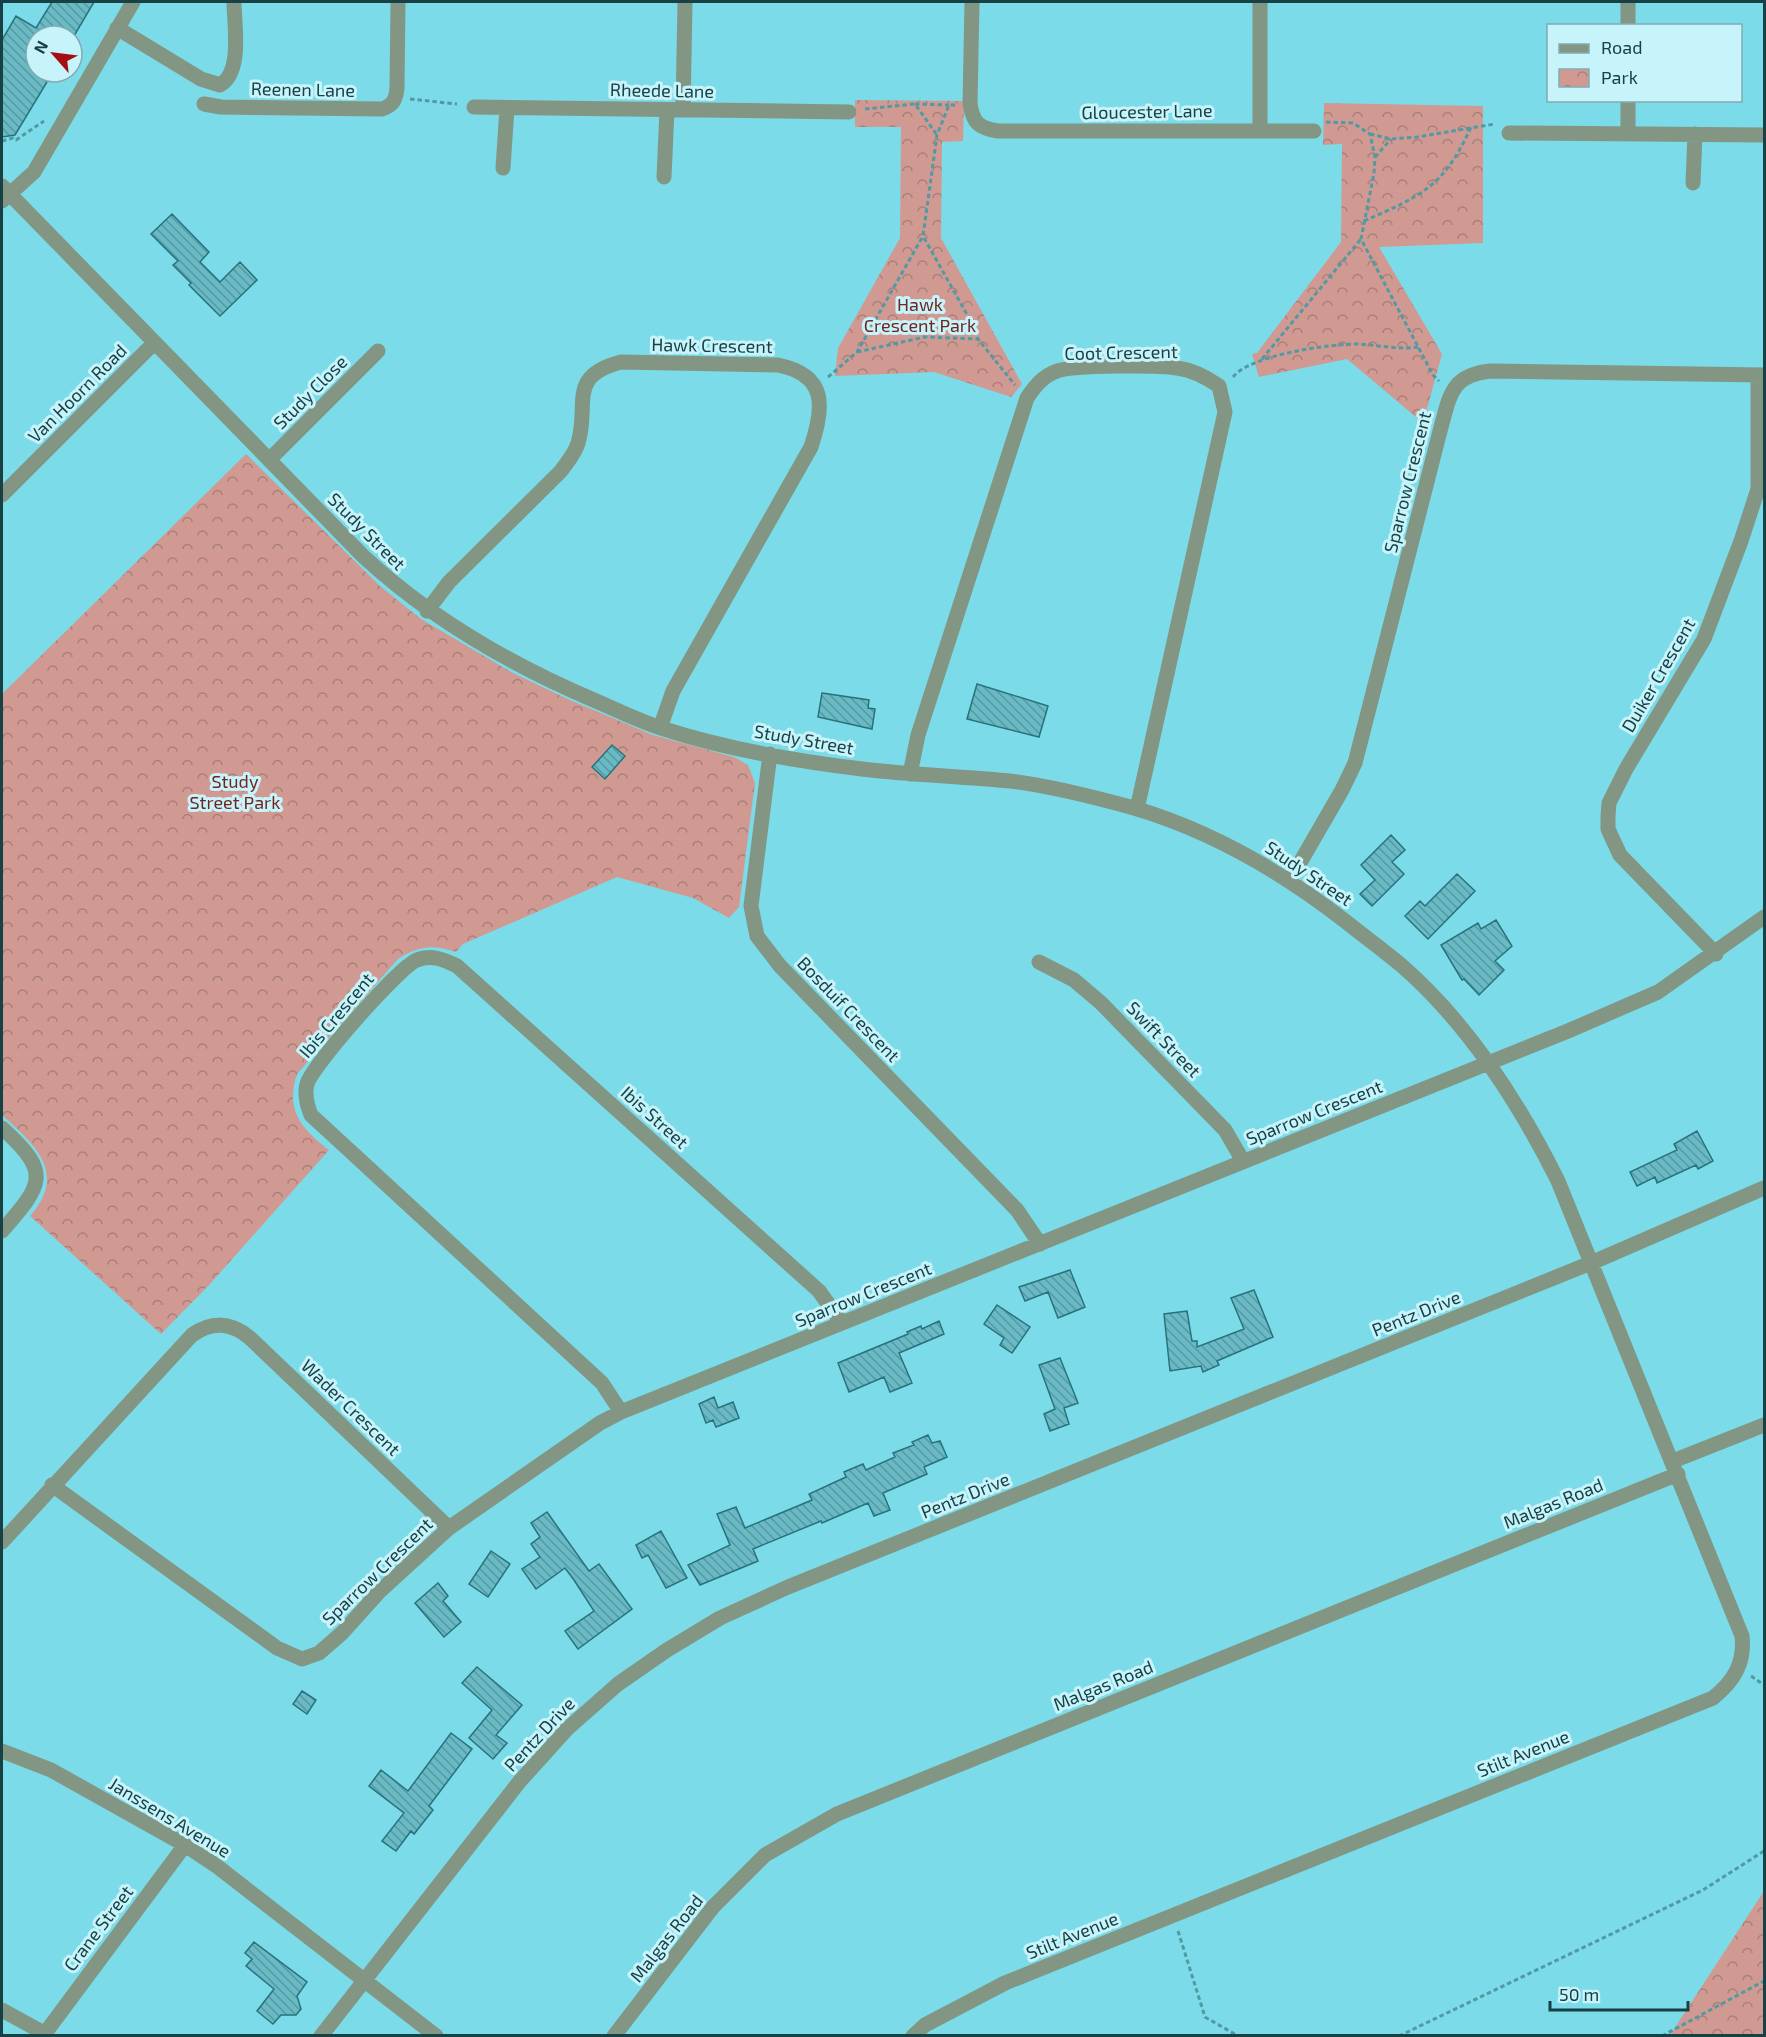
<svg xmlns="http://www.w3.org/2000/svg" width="1766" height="2037" font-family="'Exo 2',sans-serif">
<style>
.park{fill:url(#park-crowns)}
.building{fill:url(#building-back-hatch);stroke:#27737c;stroke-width:1.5}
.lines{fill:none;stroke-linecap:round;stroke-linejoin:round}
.path{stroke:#519aa3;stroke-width:3;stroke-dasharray:4.5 3;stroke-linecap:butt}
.minor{stroke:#829683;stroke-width:15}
.labels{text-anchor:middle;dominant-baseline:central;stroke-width:6;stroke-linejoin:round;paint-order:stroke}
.street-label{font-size:18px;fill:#184146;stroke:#c7f3fa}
.park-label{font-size:18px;fill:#722520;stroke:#c7f3fa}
</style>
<defs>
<pattern id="park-crowns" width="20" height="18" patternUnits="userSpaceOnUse" patternTransform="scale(1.5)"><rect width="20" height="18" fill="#d09a92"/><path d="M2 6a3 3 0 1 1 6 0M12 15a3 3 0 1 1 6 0" fill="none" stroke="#a87f79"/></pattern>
<pattern id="building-back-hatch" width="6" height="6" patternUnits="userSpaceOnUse" patternTransform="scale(1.5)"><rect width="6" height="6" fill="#69bac5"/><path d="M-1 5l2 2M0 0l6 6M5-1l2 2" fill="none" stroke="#5599a2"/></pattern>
</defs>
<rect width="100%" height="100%" fill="#7bdbe8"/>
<path class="park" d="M855,100L964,101L963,141L942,142L941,238L1022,384L1011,397L934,372L835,376L838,348L900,238L901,127H855Z
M1324,103L1483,106V243L1379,247L1442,354L1423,423L1347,359L1259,377L1252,354L1257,353L1341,242L1342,144L1323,145Z
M246,454L380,586L421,619L513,673L570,700L653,735L734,757L748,765L755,783L739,907L729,918L693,898L617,877L463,944L456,952C433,944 418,946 398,959L297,1074C285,1110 301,1128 329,1150L210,1284L161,1334L30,1216C68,1173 35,1145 2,1115V694Z
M1764,1891V2035H1670Z"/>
<path class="building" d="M52,2H94L74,36H36V72H53L15,135L2,137V40L16,16L36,28Z
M172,214L209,252L200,262L220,282L240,262L257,280L220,316L189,285L191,283L173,265L178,261L151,234Z
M977,684L1048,706L1039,737L967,719Z
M822,693L869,700L868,708L875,709L872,729L818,717Z
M612,745L625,756L605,779L592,767Z
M1391,835L1405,850L1392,862L1404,874L1372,906L1360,894L1375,880L1361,865Z
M1457,874L1475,891L1428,939L1405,916L1420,901L1425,906Z
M1496,920L1512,946L1495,961L1504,970L1479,995L1464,979L1462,980L1441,945L1478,923L1481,929Z
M1697,1131L1713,1161L1698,1169L1696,1165L1657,1183L1655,1177L1637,1186L1630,1172L1677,1150L1674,1144Z
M1070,1270L1085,1307L1058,1318L1048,1292L1025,1301L1019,1287Z
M1254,1290L1273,1337L1217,1361L1219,1365L1203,1372L1201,1366L1170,1371L1164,1314L1187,1311L1192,1341H1197V1347L1244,1329L1231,1298Z
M997,1305L1030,1327L1012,1353L1000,1345L1004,1338L984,1324Z
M939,1321L944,1334L899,1353L912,1383L890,1392L884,1377L849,1392L838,1363L908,1334L907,1332L921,1326L922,1329Z
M1060,1358L1078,1403L1064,1408L1069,1424L1050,1431L1044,1414L1055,1409L1039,1365Z
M714,1397L718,1408L733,1402L739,1418L716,1427L713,1420L706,1423L699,1404Z
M928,1435L932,1443L940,1441L947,1457L924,1467L927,1474L883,1493L890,1510L874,1516L868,1503L822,1523L821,1521L753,1549L758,1561L700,1585L688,1565L730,1545L717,1514L736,1507L745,1528L812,1500L809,1494L846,1477L844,1472L863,1464L866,1470L895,1457L893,1453L914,1445L912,1442Z
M547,1512L589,1571L599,1564L632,1609L578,1649L565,1631L594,1611L574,1580L565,1568L536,1589L522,1569L540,1557L531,1544L540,1537L531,1523Z
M661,1531L687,1578L666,1588L648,1555L642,1558L636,1545Z
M491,1551L510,1564L488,1597L469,1584Z
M438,1583L448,1596L443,1601L461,1622L444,1637L415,1603Z
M477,1667L522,1705L496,1735L507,1743L493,1759L469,1738L492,1710L462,1683Z
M302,1691L316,1700L307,1714L293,1704Z
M451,1733L472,1749L429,1806L433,1810L414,1834L411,1831L396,1851L382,1841L404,1813L369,1786L381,1770L408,1791Z
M254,1942L307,1982L297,1996L301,2009L296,2015H281L273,2024L257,2011L274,1989L246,1966L252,1959L245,1953Z"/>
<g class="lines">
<path class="path" d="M410,99L457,104
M915,104L949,105
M955,105H949L937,135L923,236L974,327L978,339L1015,385
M865,109L915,104L937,135
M1326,122L1353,123L1370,134L1375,157L1374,173L1361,239L1433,375L1439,381
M1370,134L1391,139L1417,137L1495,124
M2,141L13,138L16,140L44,121
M1375,157L1391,139
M1364,221C1421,196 1444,187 1471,127
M857,352L925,337L978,339
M1262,359L1361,239
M828,377L857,352L923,236
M1233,377C1250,355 1329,344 1358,344C1378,345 1398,350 1418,347
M1751,1676L1764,1685
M1178,1931L1205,2017L1238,2036
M1399,2036L1703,1890L1764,1851
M1662,2036L1764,1981"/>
<path class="minor" d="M972,2L970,104C973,123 979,128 998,131H1314
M1628,26V2
M117,28L201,79L220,85C243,72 234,24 234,2
M204,104L221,107L382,109C393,105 396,100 397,88L398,2
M474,107L849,112
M683,110L685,2
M1260,129V2
M1628,132V100
M1509,133L1764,135
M503,168L507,108
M664,177L667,110
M1693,183L1695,134
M2,186L363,556C431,619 511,665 596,701C617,710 639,721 661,728C725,749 795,761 862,769C911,775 961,776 1010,781C1052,786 1094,797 1134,808C1212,831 1282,872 1345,921C1364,936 1383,950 1401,965C1468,1023 1519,1103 1558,1181L1742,1636C1745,1663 1734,1681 1713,1698L1005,1983L925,2025L913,2036
M2,201L34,172L133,2
M269,460L378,351
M2,495L154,343
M427,611L449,582L561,471C567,462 575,454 578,443C590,405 566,376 621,362L778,365C828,375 824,408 811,447L673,691L660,728
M770,754L751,906L757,936L780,966L1017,1210L1040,1244
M910,774L918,735L1027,398C1035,386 1043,376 1057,371C1074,365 1158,365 1177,368C1193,370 1206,377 1219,386L1225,412L1137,809
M1290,880L1342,790L1355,763L1440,431C1450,396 1450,375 1491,371L1764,375
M1716,954L1620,855L1608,829V816L1609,803L1626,769L1704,639L1741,541L1758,489V375
M1039,962L1074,980L1101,1003L1225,1130L1243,1161
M2,1128C52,1173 43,1184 2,1231
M621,1412L602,1383L311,1115C307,1105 304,1095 307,1084C312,1066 400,966 417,960C431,954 445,960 457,966L819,1291L842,1323
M1673,1461L1764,1425
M52,1485L277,1648L302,1659L319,1653L342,1633L380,1591L449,1528L600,1423L621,1412L1568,1031L1658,992L1764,917
M2,1542L192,1335C212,1321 231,1322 250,1338L449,1528
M2,1751L51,1770L185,1845L218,1867L436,2036
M2,2010L44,2033
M43,2036L185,1845
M321,2036L520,1781L567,1729L618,1684L667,1650L720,1618L788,1587L1591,1263L1764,1188
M614,2036L713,1907L765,1855L837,1814L1678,1474"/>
</g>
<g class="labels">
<g class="street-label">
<text transform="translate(303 89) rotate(1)">Reenen Lane</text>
<text transform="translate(662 90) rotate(1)">Rheede Lane</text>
<text transform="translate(1147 111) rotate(-1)">Gloucester Lane</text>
<text transform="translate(712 345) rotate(1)">Hawk Crescent</text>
<text transform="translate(1121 352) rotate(-1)">Coot Crescent</text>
<text transform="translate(310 392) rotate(-45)">Study Close</text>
<text transform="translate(77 393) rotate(-45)">Van Hoorn Road</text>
<text transform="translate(1407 482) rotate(-76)">Sparrow Crescent</text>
<text transform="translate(367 531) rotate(45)">Study Street</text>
<text transform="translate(1658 675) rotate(-60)">Duiker Crescent</text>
<text transform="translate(804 739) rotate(10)">Study Street</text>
<text transform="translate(1309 873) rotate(34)">Study Street</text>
<text transform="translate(849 1009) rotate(46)">Bosduif Crescent</text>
<text transform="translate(336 1015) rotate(-50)">Ibis Crescent</text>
<text transform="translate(1164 1039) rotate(46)">Swift Street</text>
<text transform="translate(1314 1112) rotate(-22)">Sparrow Crescent</text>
<text transform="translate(655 1117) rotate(42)">Ibis Street</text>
<text transform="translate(863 1294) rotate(-22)">Sparrow Crescent</text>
<text transform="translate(1416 1313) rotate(-22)">Pentz Drive</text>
<text transform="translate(351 1407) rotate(44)">Wader Crescent</text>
<text transform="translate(965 1495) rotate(-22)">Pentz Drive</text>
<text transform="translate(1553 1503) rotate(-22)">Malgas Road</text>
<text transform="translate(377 1571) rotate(-44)">Sparrow Crescent</text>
<text transform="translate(1103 1685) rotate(-22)">Malgas Road</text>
<text transform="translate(539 1734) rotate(-47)">Pentz Drive</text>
<text transform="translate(1523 1753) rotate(-22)">Stilt Avenue</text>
<text transform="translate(170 1817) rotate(31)">Janssens Avenue</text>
<text transform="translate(98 1928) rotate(-53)">Crane Street</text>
<text transform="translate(1072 1935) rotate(-22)">Stilt Avenue</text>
<text transform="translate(666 1938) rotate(-52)">Malgas Road</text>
</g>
<g class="park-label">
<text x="920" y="304">Hawk<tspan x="920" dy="21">Crescent Park</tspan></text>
<text x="235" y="781">Study<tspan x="235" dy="21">Street Park</tspan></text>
</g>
</g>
<rect width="1766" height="2037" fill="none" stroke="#184146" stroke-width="6"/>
<rect x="1547" y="24" width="195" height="78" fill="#c7f3fa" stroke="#81acb2" stroke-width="1.5"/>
<rect x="1559" y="44" width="30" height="9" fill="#829683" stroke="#81acb2" stroke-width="1.5"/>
<text x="1601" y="54" font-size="18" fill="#184146">Road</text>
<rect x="1559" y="69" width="30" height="18" fill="url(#park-crowns)" stroke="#81acb2" stroke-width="1.5"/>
<text x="1601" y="84" font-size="18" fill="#184146">Park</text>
<g transform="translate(54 54) rotate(298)"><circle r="28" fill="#c7f3fa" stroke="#81acb2" stroke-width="1.5"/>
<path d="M0-4.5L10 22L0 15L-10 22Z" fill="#a50e13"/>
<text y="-9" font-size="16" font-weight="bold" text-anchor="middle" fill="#184146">N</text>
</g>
<path d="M1550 2001v9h138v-9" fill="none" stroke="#184146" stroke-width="3"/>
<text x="1559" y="2001" font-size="18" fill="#184146" stroke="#c7f3fa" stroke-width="4.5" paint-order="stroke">50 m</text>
</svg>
